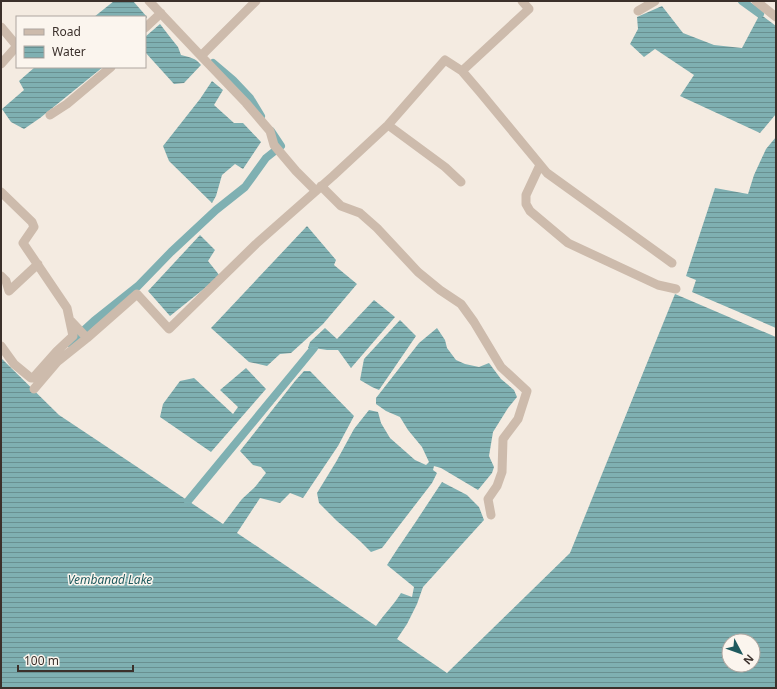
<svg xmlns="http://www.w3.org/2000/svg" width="777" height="689" font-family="'Noto Sans',sans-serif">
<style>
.water{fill:url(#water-rules);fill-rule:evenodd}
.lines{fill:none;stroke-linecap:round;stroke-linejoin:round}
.canal{stroke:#7fb0b2;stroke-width:8}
.street{stroke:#cdbbac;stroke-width:9}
.labels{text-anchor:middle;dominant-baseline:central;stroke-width:3;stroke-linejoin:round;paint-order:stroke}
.water-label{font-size:12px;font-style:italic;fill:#1f5a5e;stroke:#fbf5ee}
</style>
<defs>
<pattern id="water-rules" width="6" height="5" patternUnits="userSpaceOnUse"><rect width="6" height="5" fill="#7fb0b2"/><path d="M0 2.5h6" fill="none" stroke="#699091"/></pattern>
</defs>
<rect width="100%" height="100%" fill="#f4ebe1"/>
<path class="water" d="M114,1H133L147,17L145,19V17H94Z
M662,6L683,33L714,45L742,48L760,14L776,26V114L760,133L680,96L694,75L655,49L644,57L630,44L638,29L637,17Z
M160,24L170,37L178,47L181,55C189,57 196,58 201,65L184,83L174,84L145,52V37Z
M35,67H103L40,118L24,129L11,122L2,109L24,90L19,81Z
M212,81L223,90L214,105L234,123H243L261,142L243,169L235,164L222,175L216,196L212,203L169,161L163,146L200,99Z
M776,137V328L692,292L696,280L686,276L715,188L748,194L754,175L766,149Z
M307,226L336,260L334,265L357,284L323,324L291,353L280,354L267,366L249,362L211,328Z
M200,235L215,250L208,261L220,276L170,316L148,291Z
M675,294L776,337V688H1V358L59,415L223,524L242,499L255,487L266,473L261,467L253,465L240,451L295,381L304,371H310L354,416L338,446L303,498L290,493L280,503L260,498L237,533L376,626C384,614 394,605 401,593L412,597L414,587L387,565L398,548L415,523L442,482L467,495L479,507L484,520L423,587L417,604L407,624L397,639L447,673L570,553ZM729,641H753V665H729Z
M374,300L395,317L351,368L338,350H327L314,348H308L310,342L325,328L337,339Z
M400,320L416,336L379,390L372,387L360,380L364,359Z
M437,328L445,340L447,348L456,360L465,364L479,367L489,363L501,379L514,390L517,397L508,408L493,432L489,456L494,467L492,473L478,490L441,468L434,466L433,470L437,473L432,483L382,548L371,552L361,542L337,521L319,503L317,493L336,462L354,429L369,410L378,412L381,423L390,438L415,460L426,465L429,462L422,447L408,430L400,417L386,411L376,404V398L419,343Z
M246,368L266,389L211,452L160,417L163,404L180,381L194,378L233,414L238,407L220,390Z"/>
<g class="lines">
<path class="canal" d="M742,1L760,14
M213,63L233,80L250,98L261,116
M70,343L94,321L138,286L171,252L216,210L245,187L266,158L281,146L271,131
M188,501L314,348"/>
<path class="street" d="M149,1L201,56L256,1
M756,1L776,17
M638,11L655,1
M1,27L17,46
M145,28L161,13
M201,56L246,103L270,131L274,145L296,171L316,191
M1,64L17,46
M462,71L529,9L522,1
M50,115L67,104L111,67
M388,125L445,167L461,182
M540,165L526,195V204L530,211L568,243L658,285L676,289
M321,186L341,206L360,213L377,228L418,272L440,290L461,304L474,322L501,367L527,391L518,419L503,439L502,472L497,486L488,499L491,515
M1,192L32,222L34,227L23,243L67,308L73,336L57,351L33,378H31L14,364L1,346
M1,276L6,281L9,291L38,264
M71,321L87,338
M34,389L57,362L87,338L137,294L169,329L256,244L333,176L388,125L445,60L462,71L480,92L547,173L672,263"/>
</g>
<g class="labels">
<g class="water-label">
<text x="110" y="579">Vembanad Lake</text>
</g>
</g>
<rect width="777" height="689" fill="none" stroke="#3b302b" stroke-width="4"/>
<rect x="16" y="16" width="130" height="52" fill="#fbf5ee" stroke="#aea6a0"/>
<rect x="24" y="29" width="20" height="6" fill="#cdbbac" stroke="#aea6a0"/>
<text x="52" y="36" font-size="12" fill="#3b302b">Road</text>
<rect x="24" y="46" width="20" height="12" fill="url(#water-rules)" stroke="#aea6a0"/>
<text x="52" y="56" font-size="12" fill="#3b302b">Water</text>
<g transform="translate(741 653) rotate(131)"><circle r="19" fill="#fbf5ee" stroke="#aea6a0"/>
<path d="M0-3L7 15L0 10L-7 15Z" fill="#1f5a5e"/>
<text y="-6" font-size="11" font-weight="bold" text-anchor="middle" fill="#3b302b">N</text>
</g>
<path d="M18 665v6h115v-6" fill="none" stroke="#3b302b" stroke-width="2"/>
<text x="24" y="665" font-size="12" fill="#3b302b" stroke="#fbf5ee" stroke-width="3" paint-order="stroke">100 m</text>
</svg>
